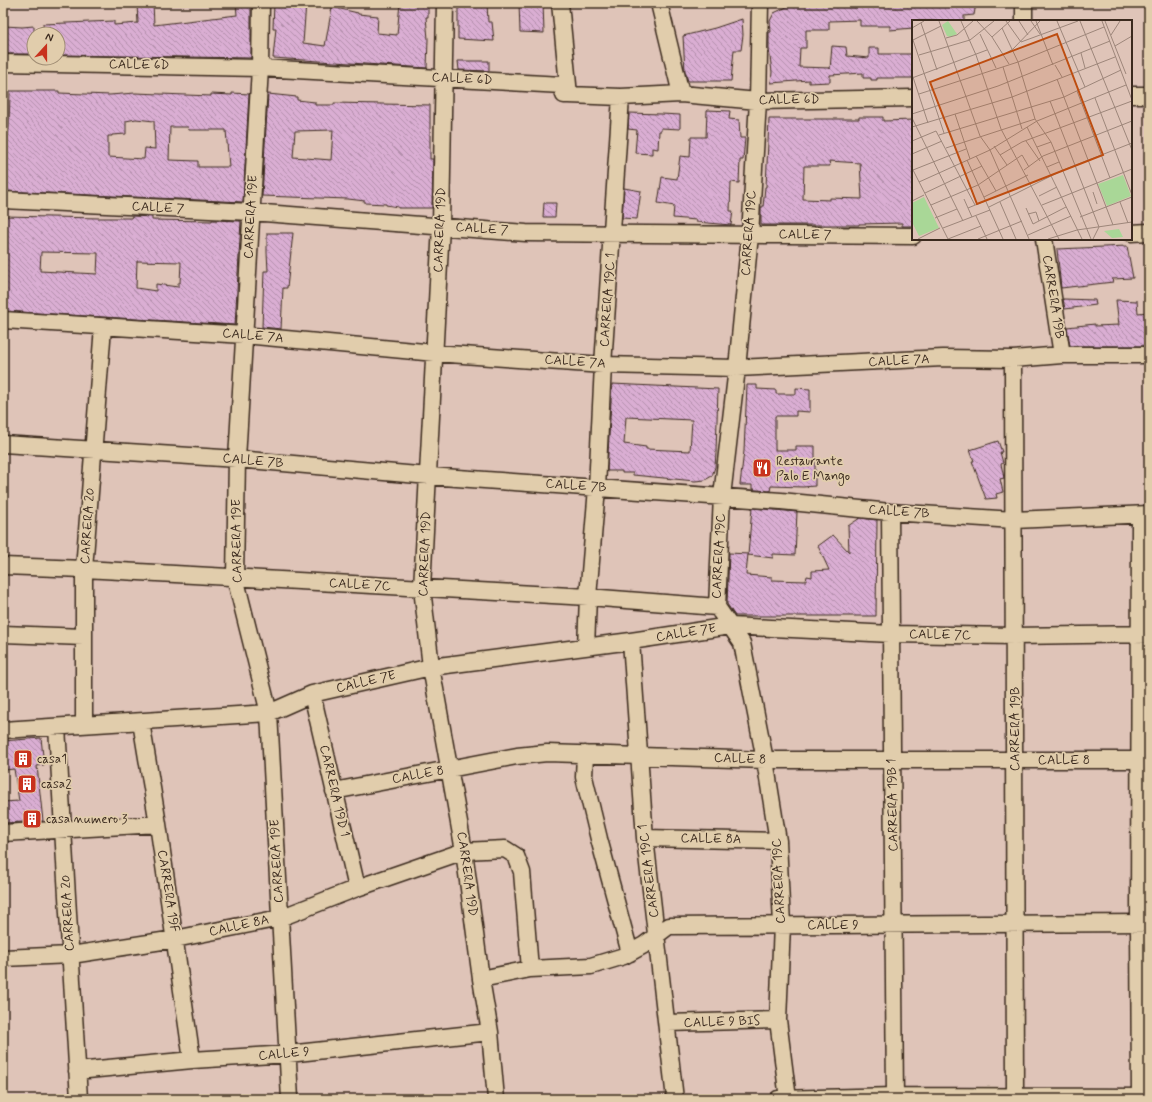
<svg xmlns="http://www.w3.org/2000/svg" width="1152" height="1102" font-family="Mynerve,sans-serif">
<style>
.building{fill:url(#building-back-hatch);stroke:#3b2a1e;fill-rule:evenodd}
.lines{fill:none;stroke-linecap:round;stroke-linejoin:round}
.minor-casing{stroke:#3b2a1e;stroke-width:19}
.minor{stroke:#e1cdac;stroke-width:16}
.labels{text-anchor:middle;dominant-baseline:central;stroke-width:3.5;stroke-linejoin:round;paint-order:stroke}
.street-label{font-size:13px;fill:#3b2a1e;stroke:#e1cdac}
.poi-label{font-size:13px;fill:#3b2a1e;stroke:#e1cdac;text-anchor:start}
.inset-road{fill:none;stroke:#9d867a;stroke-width:1}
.view{fill:#bd4d10;fill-opacity:0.15;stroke:#bd4d10;stroke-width:2}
.inset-edge{fill:none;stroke:#3b2a1e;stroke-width:2}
</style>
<defs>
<pattern id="building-back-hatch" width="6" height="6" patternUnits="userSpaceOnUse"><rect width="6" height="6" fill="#daaed3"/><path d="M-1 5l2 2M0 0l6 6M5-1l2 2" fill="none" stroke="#b28eab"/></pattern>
</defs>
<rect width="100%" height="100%" fill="#dfc4b8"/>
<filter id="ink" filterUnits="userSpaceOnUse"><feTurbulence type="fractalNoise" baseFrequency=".025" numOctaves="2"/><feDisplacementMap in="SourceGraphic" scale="8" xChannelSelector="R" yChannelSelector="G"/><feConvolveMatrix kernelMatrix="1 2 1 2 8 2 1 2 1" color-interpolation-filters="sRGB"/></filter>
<g filter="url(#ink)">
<path class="building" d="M137,3H153L154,25L237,15L236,3H251V58L58,55V34H44L43,24L114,21V25L138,23Z
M274,3H306L303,43L325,46L332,7L358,13V14L378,16L377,33L397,35L400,3L428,4V17H426L428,39L427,68L273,58L276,28H273Z
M458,3H487L488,22H492L494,41L458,39Z
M519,3H543L544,33L520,32Z
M795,3H976L974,15L964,16V21H913V28L890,30V26H860V20L829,21V30H806V48H800L799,67L830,68V69L832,46L846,47L847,56L869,58V48H879V54H913V78H877V80H871V78H863V73L830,75V82L809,83V80L771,83L772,72L769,49V32H771L770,21L774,13Z
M742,19L743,35L741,50H734L731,81H688L685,71L683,36L715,28Z
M4,26L22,27L34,26V54H4Z
M458,61H489V71L459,70Z
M10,91H59V93L110,95L135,93L211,96V94L232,95V93L249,94L243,202L3,191V166L9,127ZM136,119L154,121L155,149L145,148L144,159L108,157V136H112V135L126,134V121ZM170,127H188L189,130H226L229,167H198V161L169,160Z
M268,94L297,97V100L315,102V105H334V103L430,105V159H433L432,208H398V207L386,205V204L365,203V201L348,199L262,196ZM333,130L331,160L293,157L295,131Z
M707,110L730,111L729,119L739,120L740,138H745L743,160H740L739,183L731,182L730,211H733L731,225L696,222V220L673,218L674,206L658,203L662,177L677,179L680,156L690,157L691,137H706Z
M629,113L661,114L680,115V129L661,128V131H659L658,149L652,148V154L635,153L637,130L628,129Z
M859,117H883V121L913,120V226H902V223L859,224V225H761V207H763L765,187H766L769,119H859ZM829,161L860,163L862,199L830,198V200L803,199L804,166H830Z
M624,188L641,191L637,219L622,218Z
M544,203H556L555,217H543Z
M3,216L99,218H131L132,216L152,217V220L212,221V220L241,221L235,325L3,311ZM41,252L98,253L97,274L40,271ZM137,261L181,262L180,283H178V287L156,284V291L136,288Z
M267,233H293L287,288H283L281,329L262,327L264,271H268L267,252Z
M1127,246L1133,278L1112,279L1113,282L1061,288L1057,249Z
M1063,299L1095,300L1096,305L1065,309Z
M1116,300L1137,301L1138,313L1149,312V346H1070L1067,327L1095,324V326L1119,325Z
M612,384L718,389L716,452L715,467L712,476L705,480L695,481L633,475V473H622V471H607ZM626,417L692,420L690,451L646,449V447L624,444Z
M747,385H757V389L776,390V394H796V388L810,389V412L796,411V416H775V450H796V446H815V486L803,487L771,486L770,491L754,490V488H752V485H740L744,451Z
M998,441L1002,452H1000L1003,463L1001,464L1004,478L1000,479L1003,492L996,494L997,498L986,499L972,461H974L970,450Z
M752,508L797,512L795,555L773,554V558L748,555Z
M860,518L877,520L876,616H735L727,604L729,553L748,554L746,575L772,577V580L806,581L807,576L812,577V571L829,570L818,546L833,535L849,552L848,526Z
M41,738L44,765L37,766L43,821L3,823V802L19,801L14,769L5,770L3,741Z"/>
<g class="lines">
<g class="minor-casing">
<path id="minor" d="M261,3L260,68L237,459L235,577L269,713L290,1099
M445,3L441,226L422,588L431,667L464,851L481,979L490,1032L496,1099
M560,3L569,95
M659,3L681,94
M760,3L758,101L750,235L737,368L722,496L717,607L742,643L765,760L778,841L782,925L778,1020L788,1099
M1024,3V21
M3,63L260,68L562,85L564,95H569L621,97L681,94L758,101L913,98
M1131,95H1149
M3,200L251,212L526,233L913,236
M1131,233L1149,232
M1044,239L1062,355
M3,320L244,335L435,353L603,365L737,368L943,358L1013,359L1062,355H1149
M1013,359L1015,1099
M3,444L237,459L429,476L781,501L890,512L1014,520L1149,514
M890,512L895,1099
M1140,515L1139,924L1140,1099
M3,566L84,569L588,597L717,607
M3,634L84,637
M631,641L645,838L675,1099
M586,647L588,597L597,488L603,365L621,97
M312,694L357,888
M141,722L158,824L192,1060
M84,725V569L103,327
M57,727L79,1099
M3,730L269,713L312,694L431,667L631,641L730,626L891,634L1014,636L1149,634
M585,754L584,777L599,839L630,953
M334,791L517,756L547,753L765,760H1149
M3,833L158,824
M645,838L778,841
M3,958L71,955L175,939L280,918L357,888L464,851L505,849L516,856L522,872L530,969
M481,979L530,969L591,966L624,956L644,945L669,926L1149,923
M667,1023L778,1020
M77,1071L192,1060L288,1054L490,1032
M778,1099L895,1096L1149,1097"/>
</g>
<use href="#minor" class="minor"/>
</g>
</g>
<defs>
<g id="restaurant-square" transform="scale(1)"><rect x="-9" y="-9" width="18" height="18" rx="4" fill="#c8321e" stroke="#e1cdac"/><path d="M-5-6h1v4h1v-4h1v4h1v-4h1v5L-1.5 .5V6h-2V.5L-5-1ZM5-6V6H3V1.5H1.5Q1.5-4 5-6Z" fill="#fff"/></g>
<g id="building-square" transform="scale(1)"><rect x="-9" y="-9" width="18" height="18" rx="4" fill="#c8321e" stroke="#e1cdac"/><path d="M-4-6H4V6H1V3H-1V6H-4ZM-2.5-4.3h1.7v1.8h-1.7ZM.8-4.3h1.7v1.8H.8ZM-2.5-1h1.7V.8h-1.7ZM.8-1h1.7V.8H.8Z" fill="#fff"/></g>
</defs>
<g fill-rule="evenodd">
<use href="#restaurant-square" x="762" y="468"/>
<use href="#building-square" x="23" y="759"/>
<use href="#building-square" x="27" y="784"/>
<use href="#building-square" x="32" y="819"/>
</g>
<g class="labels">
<g class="street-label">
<text transform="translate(139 65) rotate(1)">CALLE 6D</text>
<text transform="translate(462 79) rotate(3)">CALLE 6D</text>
<text transform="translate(789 100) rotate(-1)">CALLE 6D</text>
<text transform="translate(158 208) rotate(3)">CALLE 7</text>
<text transform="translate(251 217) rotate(-87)">CARRERA 19E</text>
<text transform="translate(482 229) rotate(4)">CALLE 7</text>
<text transform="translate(440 230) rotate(-88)">CARRERA 19D</text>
<text transform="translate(749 233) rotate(-86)">CARRERA 19C</text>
<text transform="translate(805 235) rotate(1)">CALLE 7</text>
<text transform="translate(1053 297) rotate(81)">CARRERA 19B</text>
<text transform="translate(608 300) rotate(-86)">CARRERA 19C 1</text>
<text transform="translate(253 336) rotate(5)">CALLE 7A</text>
<text transform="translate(899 361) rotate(-3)">CALLE 7A</text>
<text transform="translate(575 362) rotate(4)">CALLE 7A</text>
<text transform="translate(253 461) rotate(5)">CALLE 7B</text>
<text transform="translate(576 486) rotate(4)">CALLE 7B</text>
<text transform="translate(899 512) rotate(4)">CALLE 7B</text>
<text transform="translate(88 526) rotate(-86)">CARRERA 20</text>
<text transform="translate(237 541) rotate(-91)">CARRERA 19E</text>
<text transform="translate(425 554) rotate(-88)">CARRERA 19D</text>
<text transform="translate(719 556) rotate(-87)">CARRERA 19C</text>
<text transform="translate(360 585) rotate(3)">CALLE 7C</text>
<text transform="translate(686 633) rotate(-9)">CALLE 7E</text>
<text transform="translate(940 635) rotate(1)">CALLE 7C</text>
<text transform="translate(366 682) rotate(-13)">CALLE 7E</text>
<text transform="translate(1015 729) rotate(-90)">CARRERA 19B</text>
<text transform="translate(740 759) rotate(2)">CALLE 8</text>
<text x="1064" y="760">CALLE 8</text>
<text transform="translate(418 775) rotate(-10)">CALLE 8</text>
<text transform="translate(334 791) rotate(77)">CARRERA 19D 1</text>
<text transform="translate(893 805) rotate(-91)">CARRERA 19B 1</text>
<text transform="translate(711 839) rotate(1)">CALLE 8A</text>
<text transform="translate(277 861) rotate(-93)">CARRERA 19E</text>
<text transform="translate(649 871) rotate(-97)">CARRERA 19C 1</text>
<text transform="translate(467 874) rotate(82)">CARRERA 19D</text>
<text transform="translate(779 881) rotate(-93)">CARRERA 19C</text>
<text transform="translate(168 891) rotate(81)">CARRERA 19F</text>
<text transform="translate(68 913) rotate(-93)">CARRERA 20</text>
<text x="833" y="925">CALLE 9</text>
<text transform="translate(239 926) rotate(-12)">CALLE 8A</text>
<text transform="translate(722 1022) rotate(-2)">CALLE 9 BIS</text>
<text transform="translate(284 1054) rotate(-5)">CALLE 9</text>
</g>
<g class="poi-label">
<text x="776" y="461">Restaurante<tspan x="776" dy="15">Palo E Mango</tspan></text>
<text x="37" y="759">casa1</text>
<text x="41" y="784">casa2</text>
<text x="46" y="819">casa numero 3</text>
</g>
</g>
<g transform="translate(912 20)">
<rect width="220" height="220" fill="#dfc4b8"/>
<path d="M36,1L45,14L38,17L35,16L30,5ZM211,155L219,176L195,186L186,164ZM12,177L27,208L7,216L0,202V183Z" fill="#a9d797"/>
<path d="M207,209L211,217L200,218L192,211Z" fill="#a9d797"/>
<path class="inset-road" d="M27,1L68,116L78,130L117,219M49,1L64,35L89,109L147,219M65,1L80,17L97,44M94,1L109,22L166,1M107,1L116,15M119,1L128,14M124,1L141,45M145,1L173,67M168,1L220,130M190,1L220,80M193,1L214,54M9,3L25,50M0,8L12,1M90,8L106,42L123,99L139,122L179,219M68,14L84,48M199,15L208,1M0,17L32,113M80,17L98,1M34,18L45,15L61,1M1,20L29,6M203,26L220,16M169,33L173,48M7,35L58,20L82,1M91,35L101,29L128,1M143,45L150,57M91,47L110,109M0,54L16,103M0,58L75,30M145,59L201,205M165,71L198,158M7,74L106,42L192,7M183,78L220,175M138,81L187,207L181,219M0,94L86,66L198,21M43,94L58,139M0,98L51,201M0,107L100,77L203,37M115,107L170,219M27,115L152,77L209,50M0,121L24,111L63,185M114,121L128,141M82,126L95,145M125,127L139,122M34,128L123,99M0,134L30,121M88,135L110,122L220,81M64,136L84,171M55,140L91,219M135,147L147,142M0,148L36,219M1,150L54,129M112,150L131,136L220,101M7,162L78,130L125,101L214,65M181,172L185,184M13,173L70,146M127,176L145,167M72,177L116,155M52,179L60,197M0,181L12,175M88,182L104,219M208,182L216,203M19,185L66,165L110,135L117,147M130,185L220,149M77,187L151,150L220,123M56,188L73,181M114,188L121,204L154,187M116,194L124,192L127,201M64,196L75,219M168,197L220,177M23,198L45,189M31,208L78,190M116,215L159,196M6,219L28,208M36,219L69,206M66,219L110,201M136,219L165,210L220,202"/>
<path class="view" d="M145,14L191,135L65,184L18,62Z"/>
<rect width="220" height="220" class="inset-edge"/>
</g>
<rect width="1152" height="1102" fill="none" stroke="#e1cdac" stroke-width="16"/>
<rect x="8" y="8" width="1136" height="1086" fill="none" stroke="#3b2a1e" stroke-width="1.5" filter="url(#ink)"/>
<g transform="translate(46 46) rotate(21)"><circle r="19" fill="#e1cdac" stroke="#9f8c73"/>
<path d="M0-3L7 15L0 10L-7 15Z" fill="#c8321e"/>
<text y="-6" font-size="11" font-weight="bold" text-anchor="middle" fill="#3b2a1e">N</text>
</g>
</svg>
